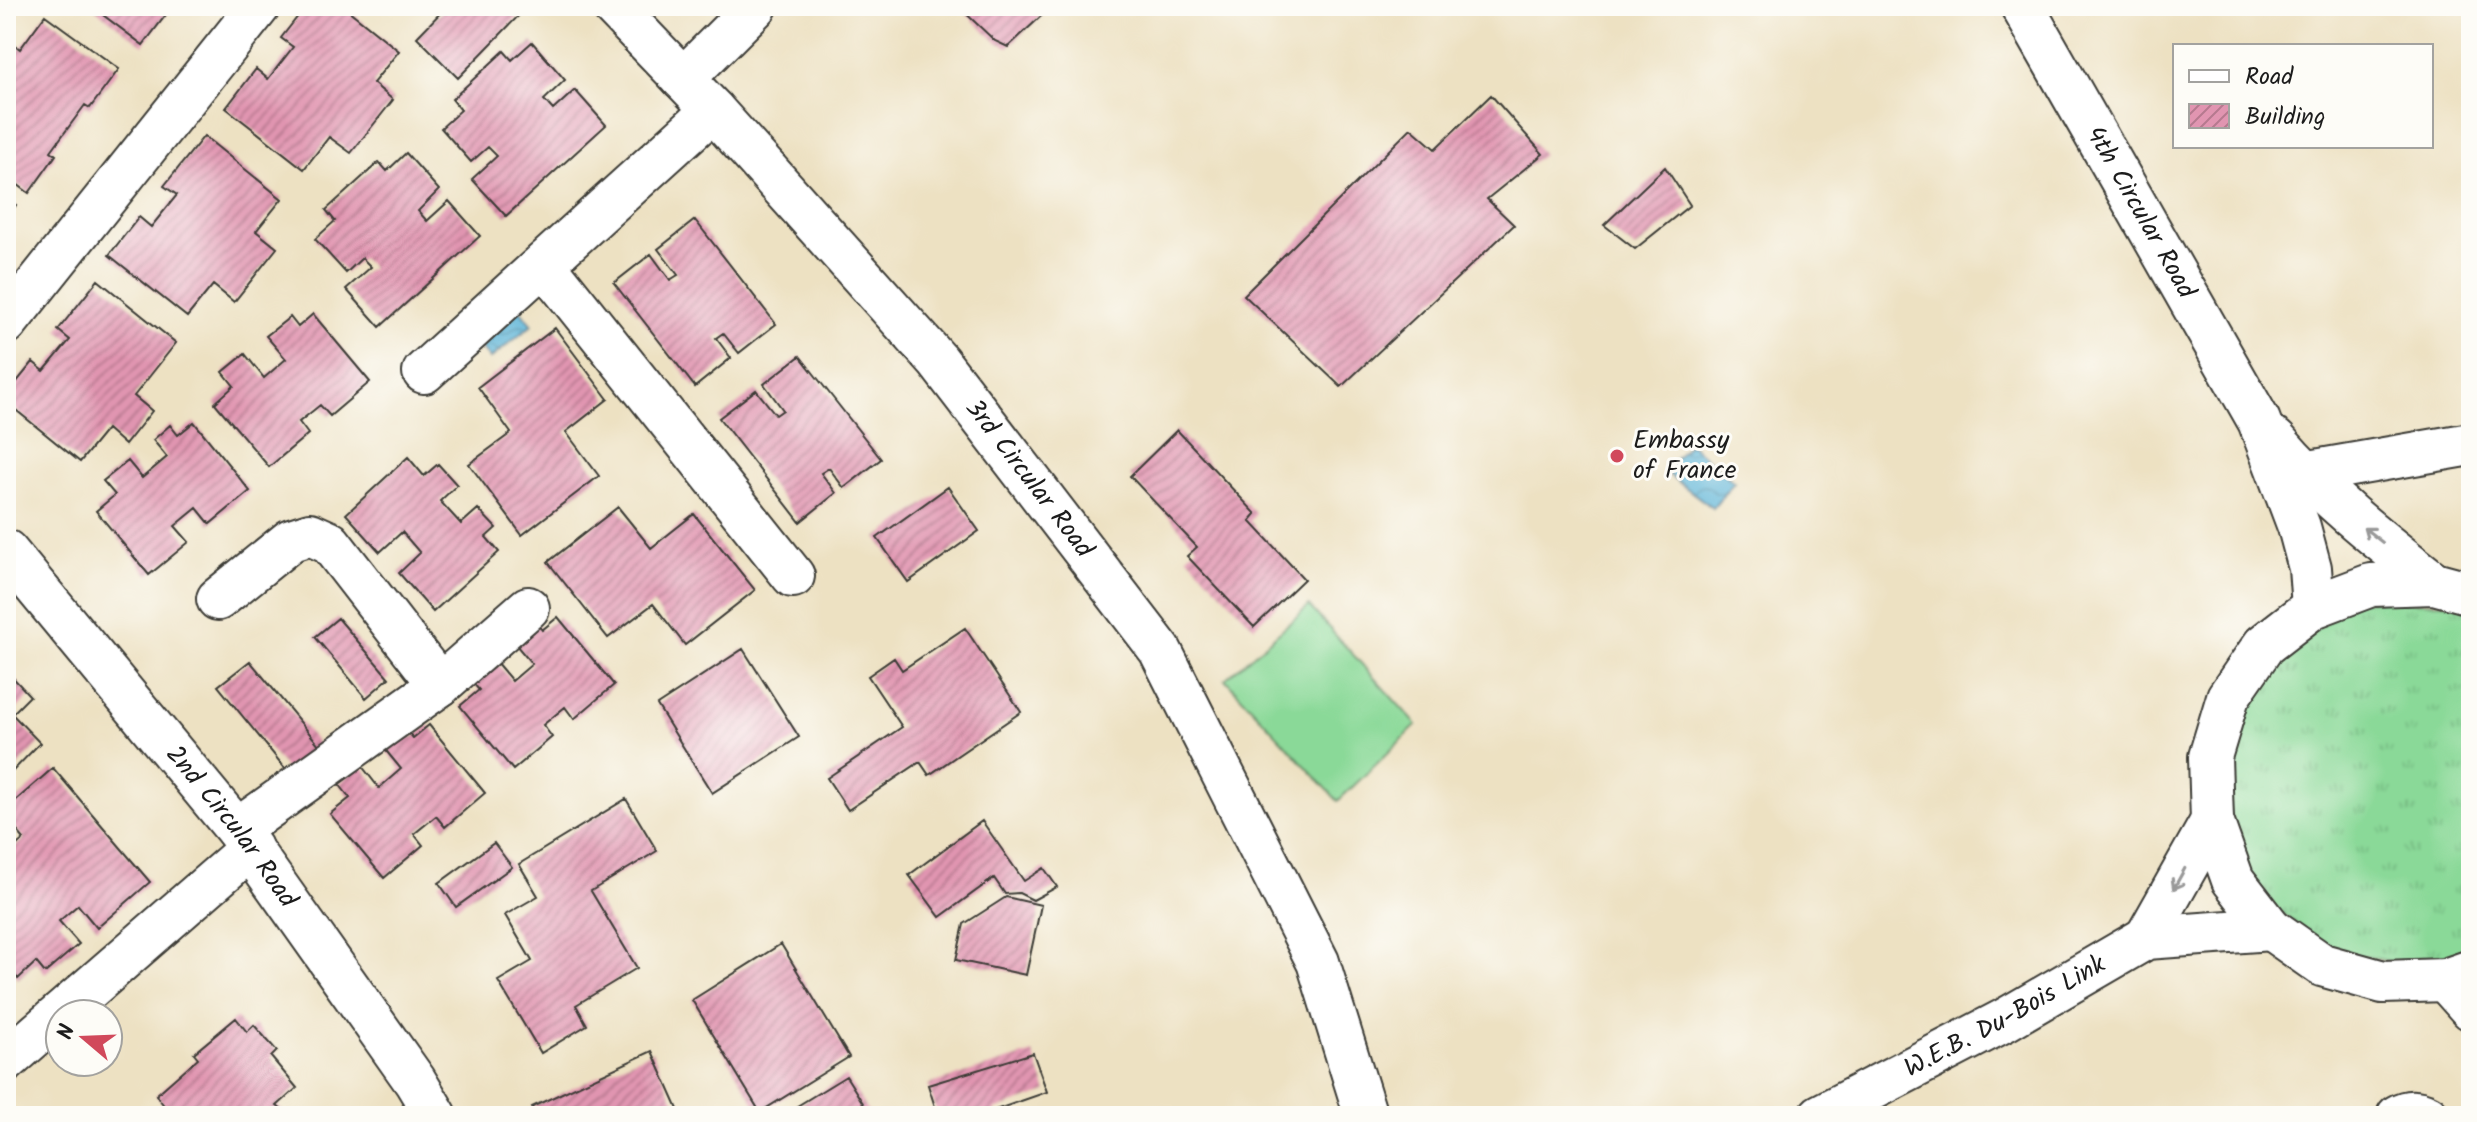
<svg xmlns="http://www.w3.org/2000/svg" width="2477" height="1122" font-family="Kalam,sans-serif">
<style>
.grass{fill:url(#grass-tufts);stroke:#537a5a;stroke-width:2}
.pitch{fill:#8ad998;stroke:#537a5a;stroke-width:2}
.water{fill:url(#water-waves);stroke:#3b687a;stroke-width:2}
.building{fill:url(#building-hatch)}
.lines{fill:none;stroke-linecap:round;stroke-linejoin:round}
.minor-casing{stroke:#3b3a35;stroke-width:46}
.minor{stroke:#fff;stroke-width:42}
.oneway{stroke:#999}
.poi-dot{fill:#d1495b;stroke:#fdfcf7;stroke-width:3}
.labels{text-anchor:middle;dominant-baseline:central;stroke-width:6;stroke-linejoin:round;paint-order:stroke}
.street-label{font-size:26px;fill:#1c1c1c;stroke:#fdfcf7}
.poi-label{font-size:26px;fill:#1c1c1c;stroke:#fdfcf7;text-anchor:start}
</style>
<defs>
<pattern id="grass-tufts" width="24" height="20" patternUnits="userSpaceOnUse" patternTransform="scale(2)"><rect width="24" height="20" fill="#8ad998"/><path d="M3 7l-1-3M5 7V3M7 7l1-3M15 17l-1-3M17 17v-4M19 17l1-3" fill="none" stroke="#76ba82"/></pattern>
<pattern id="water-waves" width="16" height="10" patternUnits="userSpaceOnUse" patternTransform="scale(2)"><rect width="16" height="10" fill="#5ab3d7"/><path d="M0 5q4-4 8 0t8 0" fill="none" stroke="#4a91ae"/></pattern>
<pattern id="building-hatch" width="6" height="6" patternUnits="userSpaceOnUse" patternTransform="scale(2)"><rect width="6" height="6" fill="#e195b1"/><path d="M-1 1l2-2M0 6l6-6M5 7l2-2" fill="none" stroke="#b6798f"/></pattern>
</defs>
<rect width="100%" height="100%" fill="#fdfcf7"/>
<filter id="ink" filterUnits="userSpaceOnUse"><feTurbulence type="fractalNoise" baseFrequency=".0125" numOctaves="2"/><feDisplacementMap in="SourceGraphic" scale="16" xChannelSelector="R" yChannelSelector="G"/><feConvolveMatrix kernelMatrix="1 2 1 2 8 2 1 2 1" color-interpolation-filters="sRGB"/></filter>
<filter id="wash" filterUnits="userSpaceOnUse"><feTurbulence type="fractalNoise" baseFrequency=".006" numOctaves="4" result="noise"/><feDisplacementMap in="SourceGraphic" scale="32" xChannelSelector="R" yChannelSelector="G"/><feGaussianBlur stdDeviation="1.8" result="paint"/><feColorMatrix in="noise" values="0 0 0 0 0 0 0 0 0 0 0 0 0 0 0 0 0 1.4 0 .05"/><feComposite in="paint" operator="in"/></filter>
<g filter="url(#wash)">
<rect width="100%" height="100%" fill="#ede1c2"/>
<path class="grass" d="M2357,600L2471,604V950L2436,959L2393,962L2351,954L2312,936L2278,910L2251,877L2233,838L2224,754L2254,674Z"/>
<path class="pitch" d="M1309,606L1417,725L1338,801L1225,679Z"/>
<path class="water" d="M518,307L532,325L490,359L476,342Z
M1689,443L1734,482L1713,508L1664,471Z"/>
<g id="blocks">
<path class="building" d="M91,6H169L171,8L143,45Z
M306,6H343L399,51L373,83L393,100L351,153L329,137L304,169L226,108L256,69L268,79L293,47L281,38Z
M447,6H528L458,78L417,37Z
M958,6H1052L1008,47L995,41Z
M45,15L119,69L90,108L85,105L51,151L56,155L29,193L6,176V38L20,49Z
M532,42L565,80L544,100L553,110L575,90L606,125L506,216L472,179L497,156L488,147L471,162L441,128L461,110L452,99L504,51L512,60Z
M1491,95L1543,154L1487,199L1514,225L1341,387L1244,295L1411,128L1435,149Z
M204,136L282,199L256,231L277,248L234,302L213,285L187,317L109,255L139,217L151,227L177,195L164,186Z
M406,153L439,190L418,211L427,221L449,201L480,236L380,327L346,289L371,267L362,258L346,273L315,239L335,221L326,210L379,162L387,171Z
M1665,167L1690,205L1635,249L1604,225Z
M6,198L16,205L6,220Z
M695,220L776,324L739,353L723,333L716,338L731,358L695,387L614,283L651,254L670,280L678,275L658,249Z
M98,280L176,343L134,396L152,411L125,445L107,429L80,462L6,402V395L33,362L44,371L70,340L58,330Z
M313,314L370,382L330,416L320,405L299,422L308,434L269,467L215,403L234,386L223,372L245,354L264,378L286,359L266,336L290,317L298,327Z
M555,328L608,399L566,432L599,476L522,535L469,464L511,433L478,387Z
M800,356L881,459L844,488L829,468L821,473L836,493L800,522L719,418L756,390L776,415L783,410L764,384Z
M194,422L250,491L210,524L197,508L175,526L189,542L149,575L96,511L115,495L103,481L128,461L142,478L167,457L153,440L170,425L178,435Z
M1177,430L1256,514L1250,521L1304,579L1254,627L1187,556L1197,547L1130,476Z
M408,457L424,476L438,464L457,485L440,501L461,524L478,509L496,528L486,537L499,552L433,612L399,573L420,553L402,532L380,552L346,514Z
M948,487L979,531L908,582L877,538Z
M618,507L651,548L694,514L755,590L685,645L653,604L608,638L548,562Z
M558,617L614,685L574,719L565,707L543,725L552,737L513,770L460,706L479,690L467,676L491,656L512,681L532,664L511,639L534,620L542,630Z
M338,618L389,678L366,698L315,637Z
M965,628L1021,712L929,775L920,762L848,810L827,778L902,727L868,676L894,658L902,670Z
M743,649L799,737L712,793L657,705Z
M250,661L320,746L288,772L218,686Z
M6,670L30,696L12,714L40,743L6,778Z
M429,725L485,793L445,827L436,816L414,834L423,845L384,878L330,814L350,798L339,784L361,765L379,788L401,769L383,747L405,728L413,738Z
M53,768L150,882L97,928L78,905L59,921L79,944L45,973L36,962L18,979L6,965V854L24,839L6,818V809Z
M626,799L657,851L591,891L637,968L576,1005L587,1025L541,1053L498,981L532,961L505,915L538,896L519,864Z
M982,821L1024,881L1044,868L1057,887L1033,900L1019,893L1005,894L994,878L940,917L909,875Z
M494,843L512,867L456,907L439,883Z
M1006,897L1041,905L1026,975L956,960L964,924Z
M781,944L849,1057L760,1112L692,1000Z
M236,1018L247,1032L254,1025L277,1051L271,1057L297,1088L277,1106L282,1110L275,1116H172L156,1095L198,1058L194,1053Z
M652,1051L681,1116H536L532,1107Z
M1033,1053L1047,1092L995,1110L997,1116H938L928,1085Z
M846,1076L871,1116H781Z"/>
</g>
</g>
<g filter="url(#ink)">
<use href="#blocks" fill-opacity="0" stroke="#3b3a35" stroke-width="2"/>
<g class="lines">
<g class="minor-casing">
<g id="minor">
<path id="s1" d="M613,6L713,110L938,361L1160,650L1318,962L1366,1116"/>
<path id="s2" d="M2022,6L2259,421L2299,527L2310,568L2313,607"/>
<path d="M683,79L756,6"/>
<path d="M544,264L793,576"/>
<path d="M6,323L259,6"/>
<path d="M424,372L713,110"/>
<path d="M2275,440C2322,495 2378,539 2434,583"/>
<path d="M2304,473L2471,444"/>
<path id="s3" d="M6,551L237,830L415,1081L436,1116"/>
<path d="M2471,593L2434,583L2371,585L2313,607L2264,645L2228,697L2210,757L2212,821L2233,880L2271,929L2322,965L2383,982L2445,980L2471,971"/>
<path d="M218,599L291,540L310,534L330,543L440,685"/>
<path d="M237,830L440,685L528,608"/>
<path d="M2146,938L2212,821"/>
<path d="M2445,980L2471,1009"/>
<path d="M6,1061L251,848"/>
<path id="s4" d="M1820,1116L2005,1020L2146,938L2271,929"/>
<path d="M2398,1116C2408,1110 2418,1111 2428,1116"/>
</g>
</g>
<use href="#minor" class="minor"/>
</g>
<defs><path id="oneway-shaft" d="M-6 0H5M1.5-3L5.5 0L1.5 3" fill="none" stroke-width="1.6" stroke-linecap="round" stroke-linejoin="round" transform="scale(2)"/></defs>
<g class="oneway">
<use href="#oneway-shaft" transform="translate(2373 535) rotate(-142)"/>
<use href="#oneway-shaft" transform="translate(2179 879) rotate(119)"/>
</g>
</g>
<circle class="poi-dot" cx="1617" cy="456" r="8"/>
<g class="labels">
<g class="street-label">
<text stroke="none"><textPath href="#s2" startOffset="238">4th Circular Road</textPath></text>
<text stroke="none"><textPath href="#s1" startOffset="630">3rd Circular Road</textPath></text>
<text stroke="none"><textPath href="#s3" startOffset="356">2nd Circular Road</textPath></text>
<text stroke="none"><textPath href="#s4" startOffset="210">W.E.B. Du-Bois Link</textPath></text>
</g>
<g class="poi-label">
<text x="1633" y="441">Embassy<tspan x="1633" dy="30">of France</tspan></text>
</g>
</g>
<rect width="2477" height="1122" fill="none" stroke="#fdfcf7" stroke-width="32"/>
<rect x="2173" y="44" width="260" height="104" fill="#fdfcf7" stroke="#a3a29f" stroke-width="2"/>
<rect x="2189" y="70" width="40" height="12" fill="#ffffff" stroke="#a3a29f" stroke-width="2"/>
<text x="2245" y="84" font-size="24" fill="#1c1c1c">Road</text>
<rect x="2189" y="104" width="40" height="24" fill="url(#building-hatch)" stroke="#a3a29f" stroke-width="2"/>
<text x="2245" y="124" font-size="24" fill="#1c1c1c">Building</text>
<g transform="translate(84 1038) rotate(289)"><circle r="38" fill="#fdfcf7" stroke="#a3a29f" stroke-width="2"/>
<path d="M0-6L14 30L0 20L-14 30Z" fill="#d1495b"/>
<text y="-12" font-size="22" font-weight="bold" text-anchor="middle" fill="#1c1c1c">N</text>
</g>
</svg>
